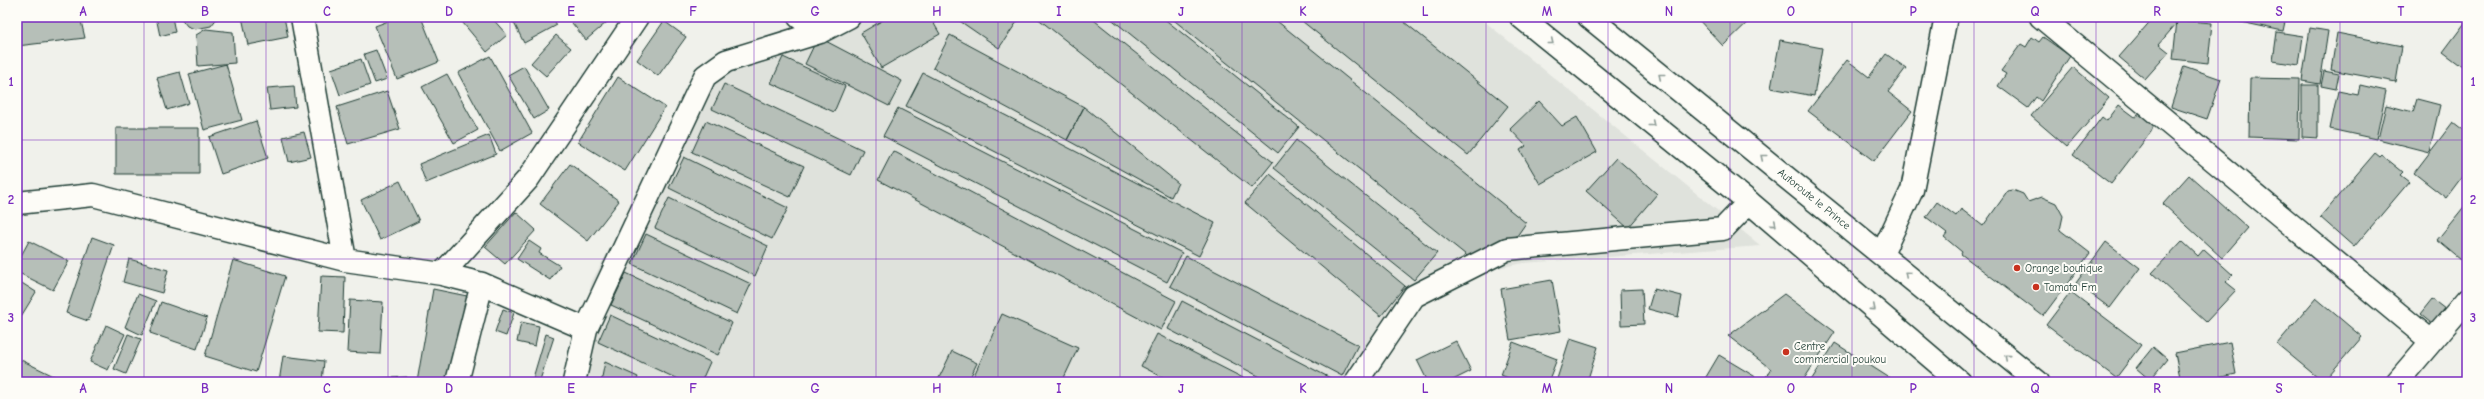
<svg xmlns="http://www.w3.org/2000/svg" width="2484" height="399" font-family="'Comic Neue',sans-serif">
<style>
.built{fill:#dfe2dc}
.building{fill:#b6bfb8;stroke:#1f3d34}
.lines{fill:none;stroke-linecap:round;stroke-linejoin:round}
.minor-casing{stroke:#1f3d34;stroke-width:25}
.tertiary-casing{stroke:#1f3d34;stroke-width:25}
.primary-casing{stroke:#1f3d34;stroke-width:25}
.minor{stroke:#fdfcf7;stroke-width:22}
.tertiary{stroke:#fdfcf7;stroke-width:22}
.primary{stroke:#fdfcf7;stroke-width:22}
.oneway{stroke:#8e9c96}
.grid{fill:none;stroke:#7b2cbf;stroke-width:1;stroke-opacity:0.55}
.poi-dot{fill:#c8321e;stroke:#fdfcf7;stroke-width:1.5}
.labels{text-anchor:middle;dominant-baseline:central;stroke-width:4;stroke-linejoin:round;paint-order:stroke}
.street-label{font-size:11px;fill:#1f3d34;stroke:#fdfcf7}
.poi-label{font-size:11px;fill:#1f3d34;stroke:#fdfcf7;text-anchor:start}
.neatline{fill:none;stroke:#7b2cbf;stroke-width:1.5}
.grid-label{font-size:13px;text-anchor:middle;font-weight:bold;fill:#7b2cbf}
</style>
<rect width="100%" height="100%" fill="#f0f1eb"/>
<filter id="ink" filterUnits="userSpaceOnUse"><feTurbulence type="fractalNoise" baseFrequency=".025" numOctaves="2"/><feDisplacementMap in="SourceGraphic" scale="8" xChannelSelector="R" yChannelSelector="G"/><feConvolveMatrix kernelMatrix="1 2 1 2 8 2 1 2 1" color-interpolation-filters="sRGB"/></filter>
<g filter="url(#ink)">
<path class="built" d="M828,17H1479L1761,246L1523,263L1453,277L1423,301L1372,382H565L592,281L711,61Z"/>
<path class="building" d="M17,17H80L85,38L17,46Z
M156,17H172L175,32L160,36Z
M180,17H218L211,26L195,29L187,26Z
M242,17H284L288,37L248,45Z
M399,17H421L439,62L397,79L375,26Z
M458,17H491L507,35L487,52Z
M515,17H552L557,25L524,43L512,19Z
M567,17H613L586,40Z
M888,17H930L940,34L881,68L861,33Z
M954,17H1016L1019,19L999,48Z
M1036,17H1090L1273,162L1252,188Z
M1109,17H1162L1299,127L1278,153Z
M1170,17H1272L1526,223L1512,243L1471,259Z
M1297,17H1398L1508,106L1468,155Z
M1696,17H1753L1723,46Z
M2154,17H2168L2176,24L2159,44L2169,52L2145,79L2119,57Z
M2228,17H2286L2283,31L2227,19Z
M2177,20L2212,23L2208,63L2173,59Z
M2467,20V70L2443,52Z
M664,21L686,37L658,76L637,60Z
M2310,28L2328,31L2320,84L2302,81Z
M206,29L233,32L235,63L198,66L196,35Z
M2277,32L2303,36L2299,65L2273,61Z
M2337,33L2402,46L2396,82L2331,70Z
M556,35L571,48L546,76L531,63Z
M950,35L1084,107L1067,140L933,68Z
M818,37L902,81L889,106L805,64Z
M2032,37L2039,42L2043,37L2070,56L2041,101L2036,97L2028,108L1998,86L2006,74L2001,71L2021,44L2026,47Z
M1780,40L1822,48L1814,96L1771,88Z
M376,50L387,79L375,83L364,54Z
M1886,54L1906,68L1888,92L1912,111L1874,161L1808,111L1847,60L1869,77Z
M490,56L532,133L500,151L458,73Z
M783,57L845,86L834,112L771,83Z
M361,59L370,85L340,95L331,69Z
M226,64L242,120L204,130L189,74Z
M524,66L549,110L534,119L508,75Z
M2184,66L2221,79L2207,119L2171,107Z
M2073,67L2109,98L2067,147L2031,116Z
M2324,71L2339,74L2336,89L2321,86Z
M180,72L189,103L167,110L157,78Z
M923,73L1215,223L1199,256L906,106Z
M447,74L478,130L454,143L422,87Z
M618,77L665,107L625,171L578,142Z
M2250,78L2300,79L2299,139L2249,137Z
M724,84L863,150L851,175L712,109Z
M2302,85H2318V138L2302,137Z
M2360,85L2386,91L2376,139L2330,129L2338,91L2358,95Z
M294,86L296,107L270,110L267,88Z
M387,91L400,129L348,144L337,107Z
M2417,99L2440,105L2429,152L2378,139L2386,105L2413,112Z
M1539,101L1562,126L1577,117L1597,152L1540,184L1520,150L1526,146L1510,129Z
M2119,105L2135,117L2142,113L2154,125L2151,132L2111,184L2073,155L2102,117L2107,121Z
M1084,107L1178,183L1171,197L1067,140Z
M898,108L1182,253L1167,282L883,136Z
M256,121L268,158L221,174L209,137Z
M706,121L804,166L790,197L692,152Z
M2453,122L2467,133V170L2446,198L2414,173Z
M116,128H199V174H116Z
M304,132L311,157L289,162L283,137Z
M489,135L496,154L426,183L419,164Z
M1296,140L1437,253L1414,280L1274,168Z
M893,151L1176,301L1161,330L878,180Z
M2375,153L2380,157L2382,155L2403,172L2400,175L2409,182L2354,247L2320,217Z
M684,157L788,208L772,239L669,188Z
M1616,158L1657,194L1628,228L1586,191Z
M570,164L619,201L588,241L540,204Z
M1270,174L1405,286L1381,316L1245,203Z
M2189,175L2248,228L2222,258L2163,204Z
M400,181L419,221L380,240L361,200Z
M2013,190L2023,194L2028,202L2042,197L2056,203L2063,216L2060,230L2090,253L2043,316L1961,254L1962,252L1944,237L1947,233L1926,217L1937,202L1956,216L1961,209L1983,226L2008,191Z
M669,198L768,246L755,276L655,228Z
M2467,203V265L2437,240Z
M516,212L536,230L505,264L485,247Z
M646,234L751,284L737,314L632,264Z
M92,237L114,245L88,321L66,313Z
M29,241L69,261L53,290L17,272V263Z
M529,241L541,249L539,253L560,266L550,280L517,259Z
M2182,241L2198,256L2204,249L2233,275L2226,282L2236,290L2206,322L2152,273Z
M2106,242L2140,268L2110,308L2076,283Z
M1186,256L1358,345L1342,376L1170,286Z
M129,259L168,270L162,293L123,282Z
M233,260L285,276L256,372L205,356Z
M626,273L732,323L718,355L611,305Z
M321,276L345,277L343,333L318,332Z
M17,280L36,292L20,318L17,316Z
M1552,280L1561,331L1510,340L1501,289Z
M433,289L467,296L452,382H417Z
M1642,289L1644,324L1621,325L1620,290Z
M1654,289L1682,296L1678,317L1648,309Z
M2071,292L2141,345L2116,378L2046,325Z
M138,294L156,301L142,335L125,327Z
M1784,294L1835,332L1802,382H1767L1764,380L1771,369L1728,336Z
M2316,298L2362,337L2323,382L2277,344Z
M2432,299L2450,313L2437,328L2420,314Z
M350,300L383,302L380,354L347,352Z
M1182,301L1338,382H1270L1168,329Z
M161,302L207,318L197,349L150,333Z
M503,309L514,313L506,336L495,332Z
M1002,314L1078,348L1062,382H971Z
M610,315L710,362L701,382H684L598,342Z
M521,322L539,326L535,346L517,342Z
M106,325L125,334L108,370L90,362Z
M128,334L141,339L126,374L114,369Z
M546,334L554,337L540,380L533,378Z
M1157,334L1251,382H1172L1141,366Z
M1570,338L1598,347L1587,382H1556Z
M1456,341L1471,371L1449,382H1428L1417,360Z
M1513,342L1557,359L1548,382H1518L1501,375Z
M2230,342L2236,374L2197,382H2181L2175,353Z
M1835,343L1896,382H1810Z
M2153,347L2167,359L2150,380L2136,368Z
M952,351L977,363L968,382H937Z
M1719,355L1764,382H1703Z
M283,356L324,361L322,382H279Z
M17,358L66,382H17Z
M605,362L638,377L636,382H601Z
M407,377V382H351L350,380Z"/>
<g class="lines">
<g class="minor-casing">
<path id="minor" d="M302,17L345,260
M799,17L820,32
M2041,17L2431,341
M17,203L93,195L345,260L442,274L482,284L586,329L705,76L726,61L820,32L849,17
M442,274L528,179L637,17
M457,382L482,284
M574,382L586,329
M1356,382L1414,296L1507,249L1723,229L1749,202
M2397,382L2467,300"/>
</g>
<g class="tertiary-casing">
<path id="tertiary" d="M1882,254L1912,190L1946,17"/>
</g>
<g class="primary-casing">
<path id="primary" d="M1521,17L1749,202L1960,382
M1589,17L2038,382"/>
</g>
<use href="#minor" class="minor"/>
<use href="#tertiary" class="tertiary"/>
<use href="#primary" class="primary"/>
</g>
<defs><path id="oneway-chevron" d="M-2-3.5L2.5 0L-2 3.5" fill="none" stroke-width="1.6" stroke-linecap="round" stroke-linejoin="round"/></defs>
<g class="oneway">
<use href="#oneway-chevron" transform="translate(1551 42) rotate(39)"/>
<use href="#oneway-chevron" transform="translate(1661 76) rotate(-141)"/>
<use href="#oneway-chevron" transform="translate(1652 124) rotate(39)"/>
<use href="#oneway-chevron" transform="translate(1763 157) rotate(-141)"/>
<use href="#oneway-chevron" transform="translate(1774 224) rotate(40)"/>
<use href="#oneway-chevron" transform="translate(1907 274) rotate(-140)"/>
<use href="#oneway-chevron" transform="translate(1873 308) rotate(40)"/>
<use href="#oneway-chevron" transform="translate(2007 357) rotate(-140)"/>
</g>
</g>
<path class="grid" d="M144,17V382M266,17V382M388,17V382M510,17V382M632,17V382M754,17V382M876,17V382M998,17V382M1120,17V382M1242,17V382M1364,17V382M1486,17V382M1608,17V382M1730,17V382M1852,17V382M1974,17V382M2096,17V382M2218,17V382M2340,17V382M17,140H2467M17,259H2467"/>
<g class="poi-dot">
<circle cx="2017" cy="268" r="4"/>
<circle cx="2036" cy="287" r="4"/>
<circle cx="1786" cy="352" r="4"/>
</g>
<g class="labels">
<g class="street-label">
<text transform="translate(1814 199) rotate(39)">Autoroute le Prince</text>
</g>
<g class="poi-label">
<text x="2025" y="268">Orange boutique</text>
<text x="2044" y="287">Tamata Fm</text>
<text x="1794" y="346">Centre<tspan x="1794" dy="13">commercial poukou</tspan></text>
</g>
</g>
<rect width="2484" height="399" fill="none" stroke="#fdfcf7" stroke-width="44"/>
<rect x="22" y="22" width="2440" height="355" class="neatline"/>
<g class="grid-label">
<text x="83" y="16">A</text>
<text x="205" y="16">B</text>
<text x="327" y="16">C</text>
<text x="449" y="16">D</text>
<text x="571" y="16">E</text>
<text x="693" y="16">F</text>
<text x="815" y="16">G</text>
<text x="937" y="16">H</text>
<text x="1059" y="16">I</text>
<text x="1181" y="16">J</text>
<text x="1303" y="16">K</text>
<text x="1425" y="16">L</text>
<text x="1547" y="16">M</text>
<text x="1669" y="16">N</text>
<text x="1791" y="16">O</text>
<text x="1913" y="16">P</text>
<text x="2035" y="16">Q</text>
<text x="2157" y="16">R</text>
<text x="2279" y="16">S</text>
<text x="2401" y="16">T</text>
<text x="11" y="86">1</text>
<text x="2473" y="86">1</text>
<text x="11" y="204">2</text>
<text x="2473" y="204">2</text>
<text x="11" y="322">3</text>
<text x="2473" y="322">3</text>
<text x="83" y="393">A</text>
<text x="205" y="393">B</text>
<text x="327" y="393">C</text>
<text x="449" y="393">D</text>
<text x="571" y="393">E</text>
<text x="693" y="393">F</text>
<text x="815" y="393">G</text>
<text x="937" y="393">H</text>
<text x="1059" y="393">I</text>
<text x="1181" y="393">J</text>
<text x="1303" y="393">K</text>
<text x="1425" y="393">L</text>
<text x="1547" y="393">M</text>
<text x="1669" y="393">N</text>
<text x="1791" y="393">O</text>
<text x="1913" y="393">P</text>
<text x="2035" y="393">Q</text>
<text x="2157" y="393">R</text>
<text x="2279" y="393">S</text>
<text x="2401" y="393">T</text>
</g>
</svg>
